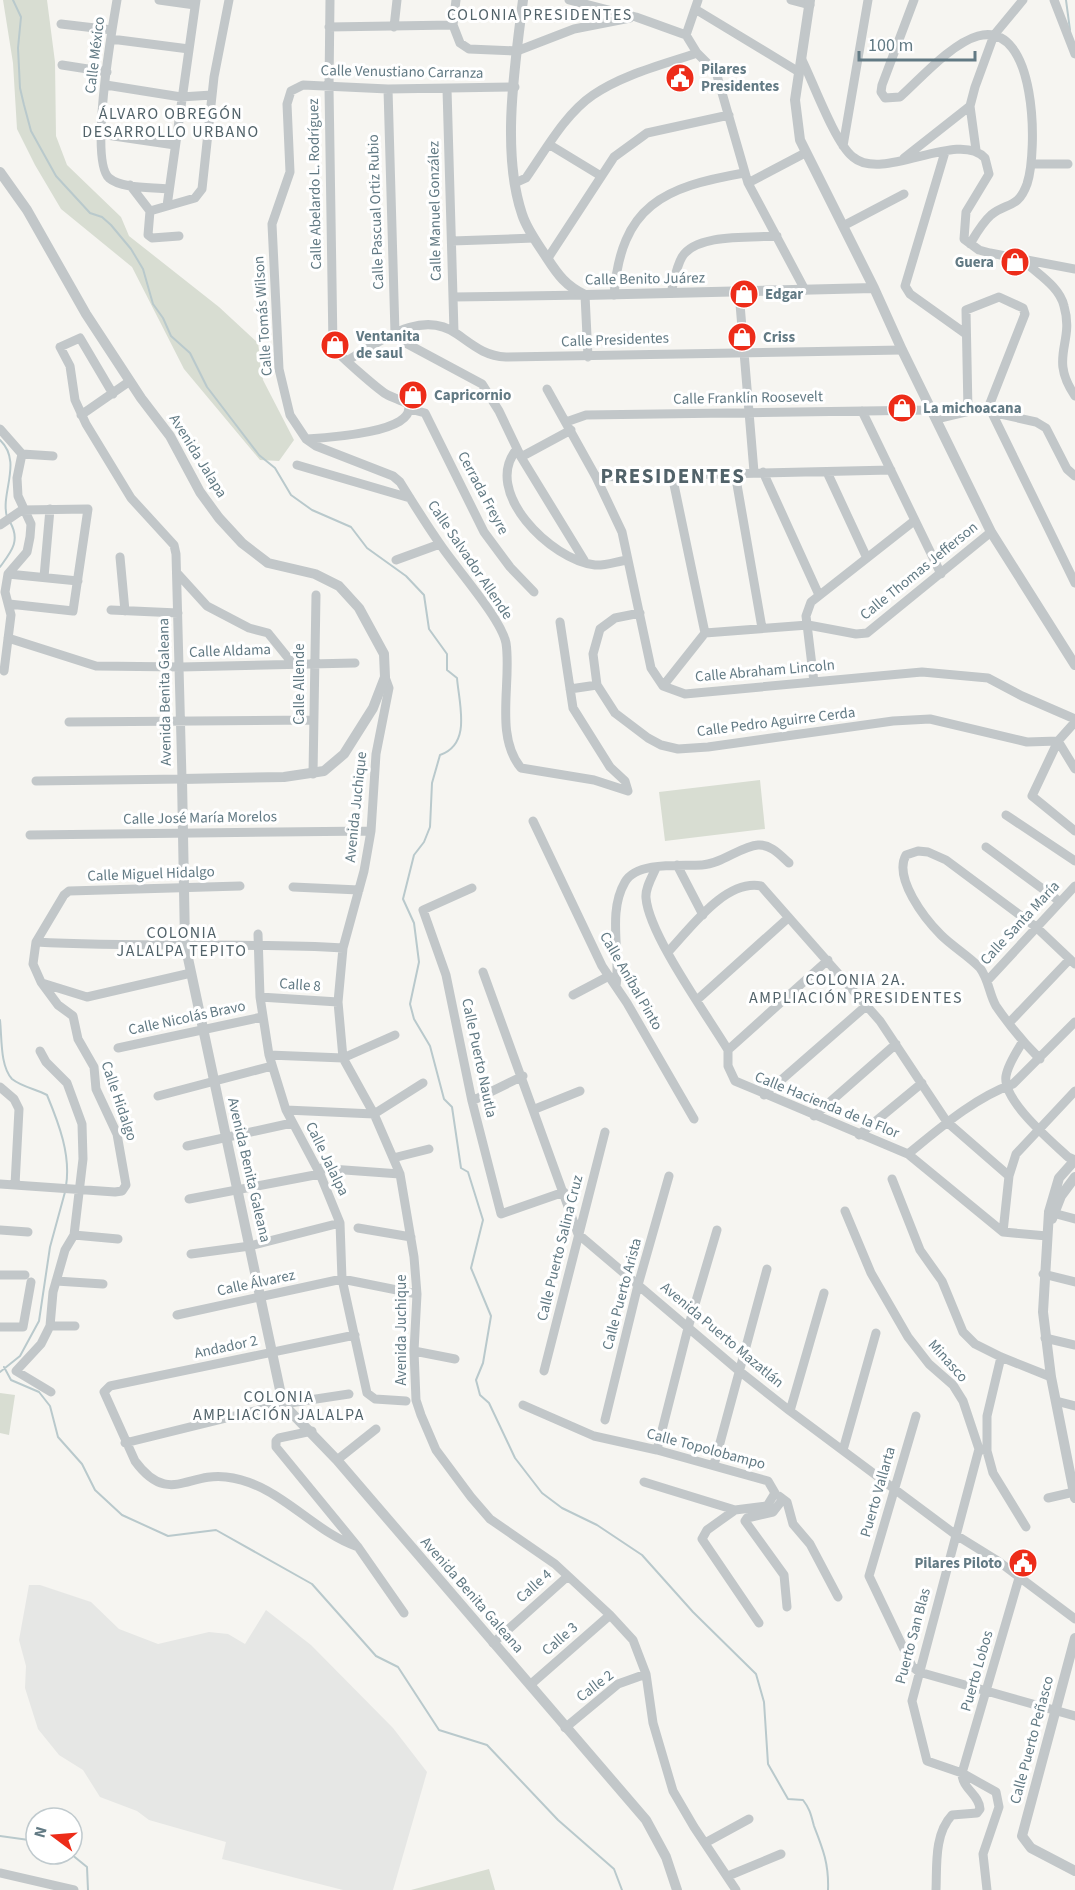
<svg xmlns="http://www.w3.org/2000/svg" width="1075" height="1890" font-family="'Source Sans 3',sans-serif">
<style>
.built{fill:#e6e7e5}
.green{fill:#d8ddd2}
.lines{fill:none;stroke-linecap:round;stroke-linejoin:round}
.stream{stroke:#b9c9cc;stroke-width:2}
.minor{stroke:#c2c7c9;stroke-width:9}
.tertiary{stroke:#c2c7c9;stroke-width:10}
.labels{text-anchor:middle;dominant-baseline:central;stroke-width:6;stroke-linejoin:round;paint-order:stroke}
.street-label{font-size:15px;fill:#627a84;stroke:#fff}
.poi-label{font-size:15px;font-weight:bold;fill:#627a84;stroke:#fff;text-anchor:start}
.neighbourhood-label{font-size:16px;letter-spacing:1.5px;fill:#516269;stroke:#fff}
.district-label{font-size:21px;font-weight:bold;letter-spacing:1.5px;fill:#516269;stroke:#fff}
</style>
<rect width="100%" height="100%" fill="#f6f5f1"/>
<path class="built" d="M29,1585H40L91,1602L119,1629L158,1644L209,1632L228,1634L245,1644L266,1610L311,1645L393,1728L427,1772L393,1890H343L222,1859L226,1842L149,1820L137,1811L100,1797L83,1770L59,1755L38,1729L25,1688L26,1666L19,1640Z"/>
<path class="green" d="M3,0H47L55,62L56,136L67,165L121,217L129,236L219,307L258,343L263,380L294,440L279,461L260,460L184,369L132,267L61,209L35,165L17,129L13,63Z
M760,780L765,829L665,841L659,792Z
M0,1393L15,1395L9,1435L0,1433Z
M489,1869L495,1890H411Z"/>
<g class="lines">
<path class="stream" d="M13,0L21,17L18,48L20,88L24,105L31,131L56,176L90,213L102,217L111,225L131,249L143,269L153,304L163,318L171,336L190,353L207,387L259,455L275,468L291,495L312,510L351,527L367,548L406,576L424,595L429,629L447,654V670L457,678C459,704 472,744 440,755L432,783L430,827L424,842L414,855L403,899L414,923L419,962L410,1004L414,1019L430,1046L444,1099L452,1107L461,1168L468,1172L483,1220L471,1268L491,1316L483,1363L476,1380L480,1395L489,1403L515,1458L542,1493L562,1508L597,1525L642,1555L693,1612L756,1674L764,1702L768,1764L788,1799L803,1800C810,1809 811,1815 814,1826C823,1849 829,1864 828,1890
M1066,0L1070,30
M0,440C23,462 0,493 7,517
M0,567C11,552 21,541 10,522
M0,1020C2,1038 0,1066 12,1079C22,1087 36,1089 47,1095C59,1124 71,1155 66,1186
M4,1367L11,1380L39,1392L50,1406L58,1437L82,1464L95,1490L122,1515L168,1536L216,1530L312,1584L376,1656L398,1667L439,1730L487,1745L558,1820L614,1869L622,1890
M0,1372L20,1356L39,1321L50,1247L65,1192
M0,1836L36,1841
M71,1854L87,1867L88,1890"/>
<path class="minor" d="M117,0C112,29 89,160 109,178C122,189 152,187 168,189
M159,0L195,5
M456,0L453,25L460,43L469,49L517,51L574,29L630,18
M569,0L636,17L686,35L697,53L716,72L748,183L805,290
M791,0L810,5
M914,0L882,85L881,92L885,98L900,97C920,79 952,43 978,36C1037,20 1038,151 1027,184C1018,209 1007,202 991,215C982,223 976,234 970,244
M1054,0L1075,54
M695,9L799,72
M61,24L112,30
M329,27L453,25
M394,27L397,0
M686,35L698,0
M111,39L189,49
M802,60C813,82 835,143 853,157C883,183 958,129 985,158L989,174L966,212L964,239L979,250L990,253L1075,269
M62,65L107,72
M106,85L181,97L212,95
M515,87L388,89L303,85L291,91L287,104L290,172L272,224L279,369L290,415L306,439L316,446L393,476L400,482C413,503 426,524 440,544C455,567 501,618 506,643C512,682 494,735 521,768L594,780L628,791L625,781L610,767L573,708L560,622
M388,89L395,333L400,340L482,384L499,411L521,457L584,560
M447,89L454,332
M100,134L175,145
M550,145L601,176
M843,146L868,0
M976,150L970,106L975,87L994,35L1023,0
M945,152L905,286L910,294L966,334
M904,158L970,106
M1031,164H1068
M515,183L526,178C545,151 565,114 593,95C624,74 662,65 697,53
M748,183L805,153
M130,185L150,211
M167,206L196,0
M150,211L195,198L202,189L214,77L229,0
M150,211L148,235L152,238L179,236
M843,226L904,194
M452,241L534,238
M548,258L614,157L647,133L729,115
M1021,258C1035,273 1059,285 1064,306C1075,344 1048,356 1075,396
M739,292L754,472
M671,293C674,282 676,267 682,257C696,233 752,238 777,236
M614,295C621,205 664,187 744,173
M453,297L585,295L588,357
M348,360C380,342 421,308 457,334C474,346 485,356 506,357L902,350
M547,389L596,477L622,532L651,668L663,686L685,694L922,672L988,678L1022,696L1075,719
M410,409L425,413L484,532L510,567L534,592
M862,411L941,574
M968,411L966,310L999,297L1023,308L1025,314L987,411
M992,413L1075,583
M81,415L130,381
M936,419L978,409L1036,422L1046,428L1067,469L1075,476
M566,422L586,415L932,410
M0,429L22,454L17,478L18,496L31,524L30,537L27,552L8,574L5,592L11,615L4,671
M306,439C323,438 419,433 408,404C401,400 393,398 386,394C379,390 336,353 333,347L329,87L330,0
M517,449C481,491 551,560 595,565C605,566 618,561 628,560
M22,454L53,456
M521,457L571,430
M297,465L410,498
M763,472L819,595
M827,472L866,556
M735,473L762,628
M672,475L705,633
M596,477L891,470
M0,525L22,510L88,509L73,611L9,604
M120,557L125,611
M396,560L440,544
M177,573L207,606L249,628L268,633L293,664
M8,574L78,581
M44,577L50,509
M111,610L178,613
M640,613L615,618L600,629L593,654L597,685L615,713L648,738L661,745L678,749L708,747L893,721L930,719L1027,742L1058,741
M705,633L808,625L856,634L867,633L991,532
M8,638L96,666L181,667L355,663
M385,677L389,688L376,754L371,831L364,871L343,948L338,1002L343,1058L374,1114L400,1174L414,1257L417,1294L414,1351L416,1400L421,1415L436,1450L471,1497L490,1519L555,1564L610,1615L633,1640L646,1674L653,1723L673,1791L694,1827L736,1890
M814,682L806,616L811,602L914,521
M663,686L705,633
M570,689L597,685
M69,722L314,720
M1075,722L1058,741L1032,796L1075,831
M1058,741L1075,769
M313,774L316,595
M36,781L182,779L176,554L174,545L131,498L86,424L75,400L70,366L60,347L80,338L113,394
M1006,815L1075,861
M533,821L602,966L627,1003L694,1119
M30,835L371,831
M986,847L1059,901
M677,865L703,915
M656,868C652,877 645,888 646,898C649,935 707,1015 728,1050V1066L735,1081L908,1154L1003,1232L1047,1236
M293,887L359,890
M472,888L423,910L446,975L472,1101L501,1214L564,1192
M258,934L260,997L269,1055L286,1110L320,1174L340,1223L342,1279L367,1393L375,1399L406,1401
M36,942C139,948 241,942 343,948
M668,952C690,929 725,879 761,886L880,1021L947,1122L1009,1176
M483,972L578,1234L738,1370L790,1411L956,1535L998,1561L1075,1619
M988,980L1075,886
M42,983L87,997L191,973
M616,986C621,952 607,913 625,882C637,861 681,866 702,865C722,864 741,846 758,845C771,844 781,856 789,863
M573,995L609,976
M260,997L338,1002
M698,999L787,919
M1009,1023L1070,959
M1023,1041C1017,1051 1008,1064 1006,1076C1002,1100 1051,1141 1068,1157L1075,1160
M118,1048L262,1017
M728,1050L828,960
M40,1051L46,1062L67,1083L82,1124L83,1159L74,1235L65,1250L53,1292L50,1326L41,1344L16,1371L51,1392
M269,1055L343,1058L395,1035
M1040,1059C1024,1043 1009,1025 996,1006C989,994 989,980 980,968C969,956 953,947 941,935C925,919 893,878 906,855L918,851L928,852L946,860L1036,927L1075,964
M0,1087L14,1099L19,1109L15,1185
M764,1095L866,1006
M158,1096L272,1066
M472,1101L523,1076
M535,1109L580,1091
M286,1110L374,1114L423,1083
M814,1116L896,1044
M859,1135L922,1083
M187,1146L292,1123
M908,1154C940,1128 974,1098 1013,1084L1075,1022
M393,1158L429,1149
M317,1168L400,1174
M892,1179L920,1250L942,1281L963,1332L975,1344L1001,1357L1051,1377
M0,1184L115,1192L122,1191L126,1185L117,1134L96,1089L94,1067L78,1039L73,1016L58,1005L41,982L33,964L36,942L64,895L69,891L240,886
M189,1199L320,1174
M845,1211L871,1273L908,1337L929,1364L953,1385L963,1401L979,1449L987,1451L993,1473L1026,1527
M1049,1212L1075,1219
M358,1228L411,1237
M0,1230L28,1232
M1003,1232L1009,1176L1016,1154L1075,1091
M74,1235L118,1239
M191,1254L250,1246L340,1223
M1043,1274L1075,1282
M0,1275H25
M56,1281L103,1284
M177,1315L342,1279L417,1294
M50,1326H75
M0,1327H23L31,1282
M355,1335L110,1386L104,1392L135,1461C168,1506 188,1472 226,1477C279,1483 311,1531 358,1547
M1045,1338L1075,1345
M414,1351L455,1359
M544,1371L605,1132
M1056,1401L1075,1406
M523,1405L594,1436L657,1450L768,1481L775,1493L767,1506L735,1510L644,1482
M790,1411L824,1293
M916,1416L869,1576L912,1666L919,1672L1075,1716
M605,1420L638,1285L669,1176
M312,1431L279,1438L276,1441V1447L358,1547L404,1613
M125,1443L283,1404L349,1394
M979,1449L912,1701L927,1761L962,1773L996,1792L999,1807L983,1854L987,1890
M657,1450L688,1328L717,1230
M843,1450L876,1333
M987,1451V1416L1001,1357
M337,1460L376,1429
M714,1465L767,1269
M779,1496L787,1502L793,1524L810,1544L838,1597
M1048,1498L1074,1492
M783,1499L773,1512L747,1518L745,1521L784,1575L787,1607
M735,1510L707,1530L702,1539L759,1623
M493,1643L568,1576
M530,1685L610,1615
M565,1728L618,1684L646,1674
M705,1843L749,1819
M0,1873L74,1890
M728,1876L781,1854
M936,1890C937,1866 934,1834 952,1815L977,1813L980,1809C979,1794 962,1789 962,1773L1019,1578"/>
<path class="tertiary" d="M523,0C515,64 501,152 522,214C527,230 538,244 547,258C558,275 566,286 585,295L874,288
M810,0L795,100L800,140L874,288L902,350L991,532L1075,665
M0,172L27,210L86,314L141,398L170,436L200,492L219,518L242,543L268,563L315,574L339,586L359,608L384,654L385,677L373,708L344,754L324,771L284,777L182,779L185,944L283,1404L337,1460L646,1820L666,1857L677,1890
M1075,1160L1059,1178L1049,1212L1043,1312L1051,1377L1075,1498
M1052,1219L1061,1196L1075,1177
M1075,1638L1022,1836L1031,1848L1075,1871"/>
</g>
<defs>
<g id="civic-disc" transform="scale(1.5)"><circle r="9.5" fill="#ed2c19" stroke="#fff"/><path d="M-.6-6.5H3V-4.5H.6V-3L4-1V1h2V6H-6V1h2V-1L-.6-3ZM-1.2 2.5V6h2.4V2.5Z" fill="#fff"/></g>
<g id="shop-disc" transform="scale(1.5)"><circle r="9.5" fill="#ed2c19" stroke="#fff"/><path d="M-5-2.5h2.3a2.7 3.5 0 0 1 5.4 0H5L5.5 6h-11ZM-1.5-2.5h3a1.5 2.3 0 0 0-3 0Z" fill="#fff"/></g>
</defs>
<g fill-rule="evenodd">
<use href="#civic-disc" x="680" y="78"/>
<use href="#shop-disc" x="1015" y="262"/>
<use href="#shop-disc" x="744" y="294"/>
<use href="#shop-disc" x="742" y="337"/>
<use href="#shop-disc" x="335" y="345"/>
<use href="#shop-disc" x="413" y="395"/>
<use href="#shop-disc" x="902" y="408"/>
<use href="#civic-disc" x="1023" y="1563"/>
</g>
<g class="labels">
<g class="street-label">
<text transform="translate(95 55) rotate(-83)">Calle México</text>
<text transform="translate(402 72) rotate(1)">Calle Venustiano Carranza</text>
<text transform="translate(315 184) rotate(-91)">Calle Abelardo L. Rodríguez</text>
<text transform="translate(435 211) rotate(-91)">Calle Manuel González</text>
<text transform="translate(376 212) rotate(-92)">Calle Pascual Ortiz Rubio</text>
<text transform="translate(645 279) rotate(-1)">Calle Benito Juárez</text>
<text transform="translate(263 316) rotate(-94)">Calle Tomás Wilson</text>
<text transform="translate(615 340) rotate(-2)">Calle Presidentes</text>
<text transform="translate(748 398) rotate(-1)">Calle Franklin Roosevelt</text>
<text transform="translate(198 456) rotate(58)">Avenida Jalapa</text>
<text transform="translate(483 493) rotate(62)">Cerrada Freyre</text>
<text transform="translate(470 560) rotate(56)">Calle Salvador Allende</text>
<text transform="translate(919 571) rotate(-39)">Calle Thomas Jefferson</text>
<text transform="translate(230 651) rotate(-2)">Calle Aldama</text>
<text transform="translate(765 671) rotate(-5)">Calle Abraham Lincoln</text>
<text transform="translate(299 684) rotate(-90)">Calle Allende</text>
<text transform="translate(165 692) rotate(-91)">Avenida Benita Galeana</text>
<text transform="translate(776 722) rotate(-7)">Calle Pedro Aguirre Cerda</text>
<text transform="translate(356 807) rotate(-84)">Avenida Juchique</text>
<text transform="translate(200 818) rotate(-1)">Calle José María Morelos</text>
<text transform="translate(151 874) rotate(-2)">Calle Miguel Hidalgo</text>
<text transform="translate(1020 923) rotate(-47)">Calle Santa María</text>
<text transform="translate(631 981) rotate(60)">Calle Aníbal Pinto</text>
<text transform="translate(300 985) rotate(4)">Calle 8</text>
<text transform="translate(187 1018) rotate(-12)">Calle Nicolás Bravo</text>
<text transform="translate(479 1058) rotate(78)">Calle Puerto Nautla</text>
<text transform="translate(119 1101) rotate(71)">Calle Hidalgo</text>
<text transform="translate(827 1105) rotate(22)">Calle Hacienda de la Flor</text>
<text transform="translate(327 1159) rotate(64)">Calle Jalalpa</text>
<text transform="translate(249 1170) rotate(77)">Avenida Benita Galeana</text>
<text transform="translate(560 1248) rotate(-76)">Calle Puerto Salina Cruz</text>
<text transform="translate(256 1283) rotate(-12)">Calle Álvarez</text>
<text transform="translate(622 1294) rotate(-75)">Calle Puerto Arista</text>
<text transform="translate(401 1330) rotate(-90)">Avenida Juchique</text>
<text transform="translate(722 1335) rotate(40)">Avenida Puerto Mazatlán</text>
<text transform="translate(226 1347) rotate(-12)">Andador 2</text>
<text transform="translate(948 1361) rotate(48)">Minasco</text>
<text transform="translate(706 1449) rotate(15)">Calle Topolobampo</text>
<text transform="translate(878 1492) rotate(-74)">Puerto Vallarta</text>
<text transform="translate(534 1586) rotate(-42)">Calle 4</text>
<text transform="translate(472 1595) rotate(49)">Avenida Benita Galeana</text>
<text transform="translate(913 1636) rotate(-75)">Puerto San Blas</text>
<text transform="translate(560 1639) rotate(-41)">Calle 3</text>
<text transform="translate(977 1671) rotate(-74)">Puerto Lobos</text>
<text transform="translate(595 1686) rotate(-37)">Calle 2</text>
<text transform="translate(1032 1740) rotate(-75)">Calle Puerto Peñasco</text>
</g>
<g class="poi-label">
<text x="701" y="69">Pilares<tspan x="701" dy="17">Presidentes</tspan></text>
<text x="994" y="262" text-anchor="end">Guera</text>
<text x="765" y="294">Edgar</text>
<text x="356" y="336">Ventanita<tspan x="356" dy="17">de saul</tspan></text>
<text x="763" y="337">Criss</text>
<text x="434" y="395">Capricornio</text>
<text x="923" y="408">La michoacana</text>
<text x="1002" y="1563" text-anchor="end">Pilares Piloto</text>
</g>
<g class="neighbourhood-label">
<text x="540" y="15">COLONIA PRESIDENTES</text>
<text x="171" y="114">ÁLVARO OBREGÓN<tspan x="171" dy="18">DESARROLLO URBANO</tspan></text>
<text x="182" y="933">COLONIA<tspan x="182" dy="18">JALALPA TEPITO</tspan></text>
<text x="856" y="980">COLONIA 2A.<tspan x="856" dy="18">AMPLIACIÓN PRESIDENTES</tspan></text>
<text x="279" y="1397">COLONIA<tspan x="279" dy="18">AMPLIACIÓN JALALPA</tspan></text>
</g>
<g class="district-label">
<text x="673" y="476">PRESIDENTES</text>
</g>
</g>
<g transform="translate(54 1836) rotate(286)"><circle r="28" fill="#ffffff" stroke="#c0cace" stroke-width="1.5"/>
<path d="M0-4.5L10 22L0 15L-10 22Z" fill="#ed2c19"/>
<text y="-9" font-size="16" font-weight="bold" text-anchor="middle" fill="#627a84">N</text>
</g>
<path d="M859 51v9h116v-9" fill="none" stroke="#627a84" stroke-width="3"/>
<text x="868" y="51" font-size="18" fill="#627a84" stroke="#ffffff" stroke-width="4.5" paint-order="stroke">100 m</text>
</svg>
